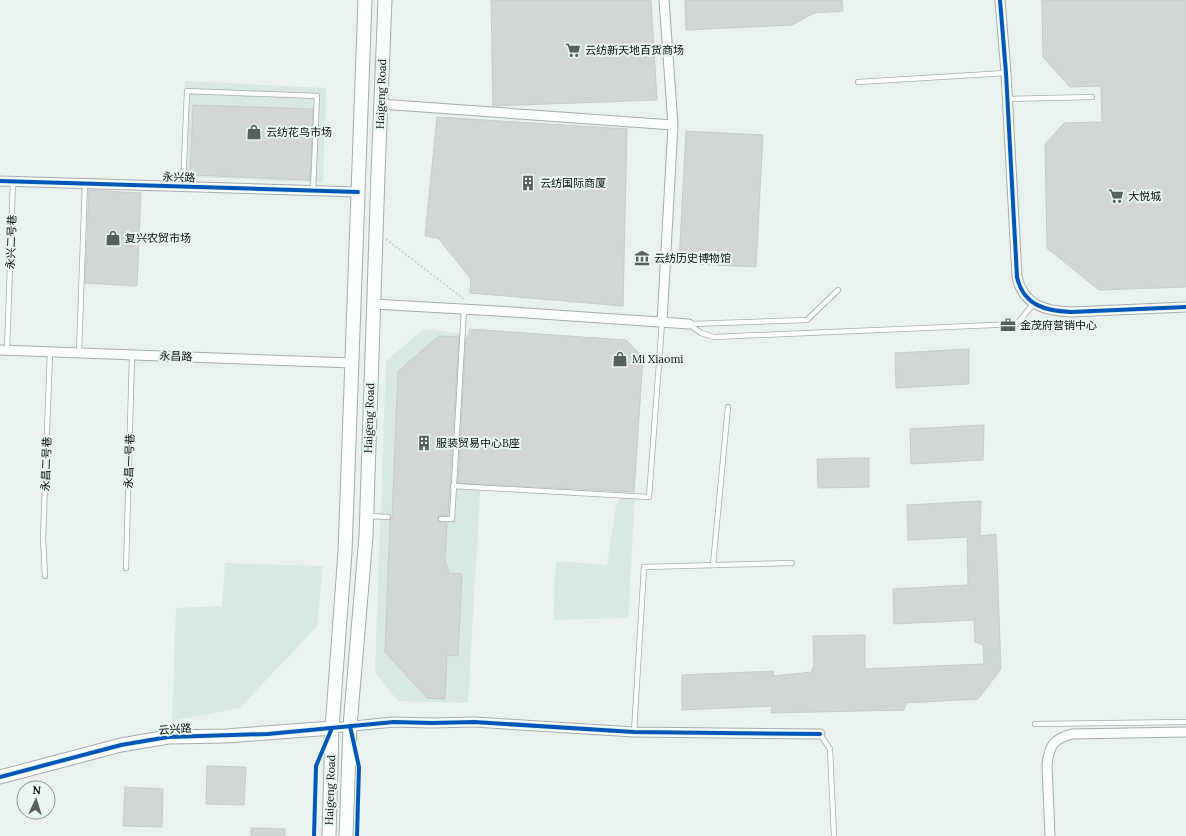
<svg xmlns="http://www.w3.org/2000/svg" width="1186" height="836" font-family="Lora,'Noto Sans SC',serif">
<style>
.built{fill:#d8e8e2}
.building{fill:#d2d7d5;stroke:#c6ccca}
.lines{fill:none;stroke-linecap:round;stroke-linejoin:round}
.lane-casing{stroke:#a6acaa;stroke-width:6}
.street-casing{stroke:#a6acaa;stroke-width:11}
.secondary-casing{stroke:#a6acaa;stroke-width:15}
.path{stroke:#cfd2d0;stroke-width:2;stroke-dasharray:2 2;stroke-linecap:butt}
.lane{stroke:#fcfdfd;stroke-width:4.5}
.street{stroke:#fcfdfd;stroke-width:9}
.secondary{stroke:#fcfdfd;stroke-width:13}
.cycleway-casing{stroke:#e7f6f0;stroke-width:6}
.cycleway{stroke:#0057b8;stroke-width:4}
.labels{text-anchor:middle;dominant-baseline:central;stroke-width:4;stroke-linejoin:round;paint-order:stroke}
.poi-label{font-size:11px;fill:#090e0c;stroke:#e7f6f0;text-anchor:start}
.street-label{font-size:11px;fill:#090e0c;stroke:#e7f6f0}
</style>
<rect width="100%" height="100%" fill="#eaf2ef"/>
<path class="built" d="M185,81L326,88L323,183L181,176Z
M424,329L489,337L468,703L398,701L375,672L386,361Z
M622,496L635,497L628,618L553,620L556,561L607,565L616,505Z
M225,563L323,566L317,626L240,708L172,721L176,608L222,606Z"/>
<path class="building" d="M491,0H651L657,100L493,106Z
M685,0H842L843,11L814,13L792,25L686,30Z
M1042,0H1186V287L1099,290L1047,248L1045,144L1064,123L1102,122L1101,86L1070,87L1043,57Z
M193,105L313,109L310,180L190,175Z
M437,117L627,129L623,306L470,293L471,279L438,238L425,236Z
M686,131L763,135L756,267L679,263Z
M89,190L141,193L137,286L85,283Z
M469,329L626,340L643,357L634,492L458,483L466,338H469Z
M439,336L459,337L448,515L439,516L437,519L439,522L447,523L445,560L449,573L462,574L458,656L447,655L445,699L427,698L385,652L390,520L392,518L398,371Z
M969,349V384L896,388L895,353Z
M984,425L983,460L911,464L910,429Z
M869,458V487L818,488L817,459Z
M981,501L980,536L996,534L1001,669L978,699L906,703L904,710L771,713L772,706L682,710V675L774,671L773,676L812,672L814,664L813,636L865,635V669L984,664L983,645L975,642L974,620L894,624L893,589L968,585L967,537L908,540L907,505Z
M207,766L246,767L244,805L206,804Z
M125,787L163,789L162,827L123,826Z
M251,828L285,829V836H251Z"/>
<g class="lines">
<g class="lane-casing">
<path id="lane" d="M858,82L1006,73
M1008,99L1092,97
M183,187L187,91L317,96L313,191
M689,324L701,333L714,337L1017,324L1034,303
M690,324L807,320L838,290
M7,350L13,181
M79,353L85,183
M453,486L649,497L662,323
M368,516L388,517
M441,519H452L464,309
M713,565L728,407
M126,568L132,355
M45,576L43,538L50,352
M1035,724L1186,722
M634,732L644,567L792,563
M820,734L830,749L834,836"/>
</g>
<g class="street-casing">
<path id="street" d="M1000,0L1006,73L1017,277C1023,305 1045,311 1071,312L1186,307
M380,104L673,125
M0,181L358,192
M373,304L497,311L689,324
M662,323L673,125L664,0
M0,350L352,363
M332,728L394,722L432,723L474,722L634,732L820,734
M1050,836L1047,765C1049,746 1053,739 1072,734L1186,732"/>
</g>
<g class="secondary-casing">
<path id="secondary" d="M0,777L121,745L168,737L226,736L332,728
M329,836L332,728L345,552L365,0
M346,836L350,726L366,536L378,174L385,0"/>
</g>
<path class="path" d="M386,239L465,300"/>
<use href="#lane" class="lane"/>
<use href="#street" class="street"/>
<use href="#secondary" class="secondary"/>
<g class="cycleway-casing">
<path id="cycleway" d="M1000,0L1006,73L1017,277C1023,305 1045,311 1071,312L1186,307
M0,181L358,192
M350,726L359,767L357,836
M0,777L121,745L168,737L268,734L394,722L432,723L474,722L634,732L820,734
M314,836L316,766L332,728"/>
</g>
<use href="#cycleway" class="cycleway"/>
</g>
<defs>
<g id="supermarket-bare" transform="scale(1.2)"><path d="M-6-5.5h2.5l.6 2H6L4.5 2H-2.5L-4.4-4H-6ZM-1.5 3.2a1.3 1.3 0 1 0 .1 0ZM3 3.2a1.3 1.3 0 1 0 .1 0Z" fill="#585e5b" stroke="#e7f6f0" stroke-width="2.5" paint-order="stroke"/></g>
<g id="shop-bare" transform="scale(1.2)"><path d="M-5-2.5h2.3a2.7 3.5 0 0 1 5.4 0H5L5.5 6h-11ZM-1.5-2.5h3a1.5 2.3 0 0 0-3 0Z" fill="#585e5b" stroke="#e7f6f0" stroke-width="2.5" paint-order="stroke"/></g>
<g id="building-bare" transform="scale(1.2)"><path d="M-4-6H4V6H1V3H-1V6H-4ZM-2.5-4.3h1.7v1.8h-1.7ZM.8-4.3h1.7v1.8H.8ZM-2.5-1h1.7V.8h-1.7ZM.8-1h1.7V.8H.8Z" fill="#585e5b" stroke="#e7f6f0" stroke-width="2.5" paint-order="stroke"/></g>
<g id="museum-bare" transform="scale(1.2)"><path d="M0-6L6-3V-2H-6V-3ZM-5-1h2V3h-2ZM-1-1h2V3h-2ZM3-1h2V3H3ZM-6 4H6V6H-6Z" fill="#585e5b" stroke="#e7f6f0" stroke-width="2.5" paint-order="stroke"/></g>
<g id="office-bare" transform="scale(1.2)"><path d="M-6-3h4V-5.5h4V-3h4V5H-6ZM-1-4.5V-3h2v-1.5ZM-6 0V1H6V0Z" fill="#585e5b" stroke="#e7f6f0" stroke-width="2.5" paint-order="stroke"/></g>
</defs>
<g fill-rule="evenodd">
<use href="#supermarket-bare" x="573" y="50"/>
<use href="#shop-bare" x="254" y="132"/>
<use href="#building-bare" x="528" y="183"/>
<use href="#supermarket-bare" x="1116" y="196"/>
<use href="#shop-bare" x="113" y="238"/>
<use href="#museum-bare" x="642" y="258"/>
<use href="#office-bare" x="1008" y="325"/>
<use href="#shop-bare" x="620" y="359"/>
<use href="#building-bare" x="424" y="443"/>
</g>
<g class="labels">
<g class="poi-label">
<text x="585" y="50">云纺新天地百货商场</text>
<text x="266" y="132">云纺花鸟市场</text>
<text x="540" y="183">云纺国际商厦</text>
<text x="1128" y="196">大悦城</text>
<text x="125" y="238">复兴农贸市场</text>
<text x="654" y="258">云纺历史博物馆</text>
<text x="1020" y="325">金茂府营销中心</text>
<text x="632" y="359">Mi Xiaomi</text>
<text x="436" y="443">服装贸易中心B座</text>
</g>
<g class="street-label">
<text transform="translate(381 94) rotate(-88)">Haigeng Road</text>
<text transform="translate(179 177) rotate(2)">永兴路</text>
<text transform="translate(11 242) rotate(-88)">永兴二号巷</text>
<text transform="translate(176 356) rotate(2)">永昌路</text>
<text transform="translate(369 418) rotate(-88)">Haigeng Road</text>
<text transform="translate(129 461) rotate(-88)">永昌一号巷</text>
<text transform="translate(46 464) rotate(-88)">永昌二号巷</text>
<text transform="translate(175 729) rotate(-4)">云兴路</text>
<text transform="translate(330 790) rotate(-88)">Haigeng Road</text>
</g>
</g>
<g transform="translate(36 800) rotate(4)"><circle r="19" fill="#e7f6f0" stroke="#8e9995"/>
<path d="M0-3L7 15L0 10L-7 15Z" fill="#585e5b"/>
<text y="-6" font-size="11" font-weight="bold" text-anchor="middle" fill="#090e0c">N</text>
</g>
</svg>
